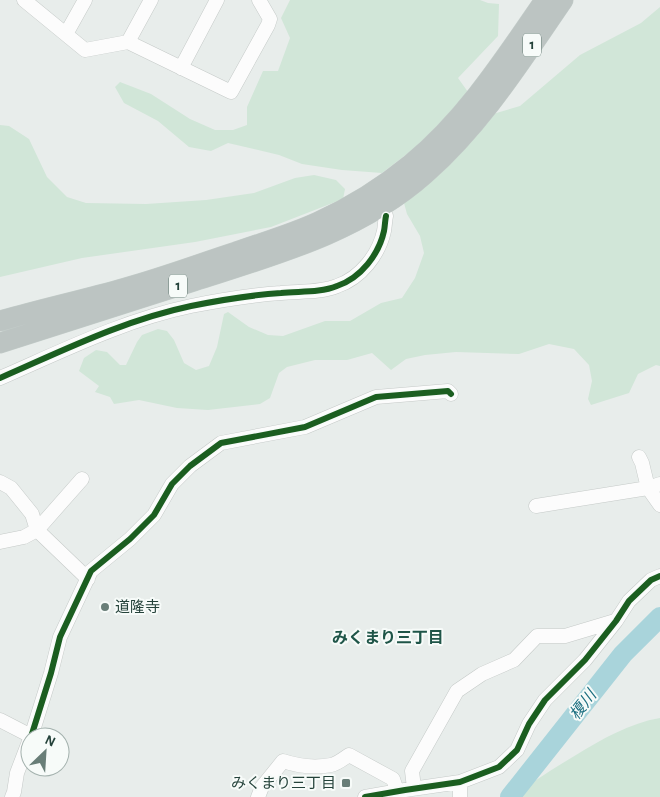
<svg xmlns="http://www.w3.org/2000/svg" width="660" height="797" font-family="'Alegreya Sans','Noto Sans JP',sans-serif">
<style>
.green{fill:#d1e6d8}
.lines{fill:none;stroke-linecap:round;stroke-linejoin:round}
.river{stroke:#a9d4db;stroke-width:20}
.minor-casing{stroke:#c5cac8;stroke-width:15}
.highway-casing{stroke:#c3ccc9;stroke-width:21}
.minor{stroke:#fcfcfc;stroke-width:14}
.highway{stroke:#bcc4c2;stroke-width:20}
.cycleway-casing{stroke:#f7fbf9;stroke-width:9}
.cycleway{stroke:#1b5e20;stroke-width:6}
.poi-dot{fill:#697e78;stroke:#f7fbf9;stroke-width:2}
.labels{text-anchor:middle;dominant-baseline:central;stroke-width:4;stroke-linejoin:round;paint-order:stroke}
.shield{fill:#f7fbf9;stroke:#637a73;stroke-width:1}
.shield-label{font-size:14px;font-weight:bold;fill:#24423a}
.poi-label{font-size:15px;fill:#24423a;stroke:#f7fbf9;text-anchor:start}
.neighbourhood-label{font-size:16px;font-weight:bold;fill:#1f5548;stroke:#f7fbf9}
.water-label{font-size:16px;font-style:italic;fill:#1c6f80;stroke:#f7fbf9}
</style>
<rect width="100%" height="100%" fill="#e8edeb"/>
<path class="green" d="M290,0H480L488,3L499,4L498,36L458,78L468,92L449,114L420,144L382,173L342,170L302,164L279,155L228,143L211,151L189,147L158,121L124,103L115,87L120,82L151,94L190,119L215,130H233L247,125V107L263,71H278L290,38L281,18Z
M660,7V366L656,365L638,374L629,393L591,405L588,399L592,381L589,365L574,349L549,344L519,354L456,352L425,355L406,359L391,370L372,353L347,360H315L287,367L279,373L270,398L260,404L208,410L177,408L139,400L114,404L110,397L95,392L99,386L79,371L84,358L96,350L107,352L120,365H126L137,342L142,335L158,329L167,331L174,340L184,363L196,370L209,366L217,347L224,314L228,312L249,327L268,335L283,336L325,321H350L381,303L402,298L415,278L424,253L420,236L407,214L404,203L441,173L469,144L493,114L520,106L580,55L641,23Z
M0,125L9,126L29,139L47,177L67,197L86,203L146,204L206,200L254,193L295,178L314,175L336,180L345,189L343,199L271,227L195,242L82,258L0,277Z
M660,718V797H511C533,782 554,768 576,755C602,739 630,723 660,718Z"/>
<g class="lines">
<path class="river" d="M510,797L623,654L660,617"/>
<g class="minor-casing">
<path id="minor" d="M24,0L85,50L128,42L231,92L268,25L270,19L259,0
M66,34L85,0
M128,42L151,0
M181,68L217,0
M0,378C62,351 124,320 191,306C221,300 251,295 281,293C299,291 320,293 337,286C361,278 379,254 384,231C385,226 385,220 386,216
M639,457L642,463L648,488L660,505
M0,482L11,488L32,514L37,530L88,579
M536,506L648,488L660,484
M0,542L24,537L37,530L82,479
M0,720L31,736
M31,737L51,673L60,637L91,571L130,539L154,515L172,484L190,466L221,443L305,427L376,397L448,391L451,394
M460,782V797
M414,788L412,771L457,691L482,674L514,660L537,636H565L615,621
M12,797L14,792L17,773L30,739
M258,797L262,787L283,761C298,766 315,768 331,765C337,764 343,759 349,755L393,779L397,791
M365,797L405,790L460,782L499,767L517,750L529,724L545,700L585,660L616,621L629,601L651,580L660,576"/>
</g>
<g class="highway-casing">
<path id="highway" d="M0,321C41,309 83,300 125,288C162,278 199,264 236,252C264,242 292,234 318,222C351,207 383,187 411,164C466,119 505,58 545,0
M0,343C65,322 129,302 194,281C275,255 360,232 425,174C481,125 521,61 563,0"/>
</g>
<use href="#minor" class="minor"/>
<use href="#highway" class="highway"/>
<g class="cycleway-casing">
<path id="cycleway" d="M0,378C62,351 124,320 191,306C221,300 251,295 281,293C299,291 320,293 337,286C361,278 379,254 384,231C385,226 385,220 386,216
M31,737L51,673L60,637L91,571L130,539L154,515L172,484L190,466L221,443L305,427L376,397L448,391L451,394
M365,797L405,790L460,782L499,767L517,750L529,724L545,700L585,660L616,621L629,601L651,580L660,576"/>
</g>
<use href="#cycleway" class="cycleway"/>
</g>
<g class="poi-dot">
<circle cx="105" cy="607" r="5"/>
<rect x="341" y="778" width="10" height="10" rx="2.5"/>
</g>
<g class="labels">
<g class="shield">
<rect x="523" y="33.5" width="18" height="23" rx="4"/>
<rect x="169" y="274.5" width="18" height="23" rx="4"/>
</g>
<g class="shield-label">
<text x="532" y="45">1</text>
<text x="178" y="286">1</text>
</g>
<g class="poi-label">
<text x="115" y="607">道隆寺</text>
<text x="336" y="783" text-anchor="end">みくまり三丁目</text>
</g>
<g class="neighbourhood-label">
<text x="388" y="638">みくまり三丁目</text>
</g>
<g class="water-label">
<text transform="translate(583 705) rotate(-52)">榎川</text>
</g>
</g>
<g transform="translate(45 752) rotate(25)"><circle r="24" fill="#f7fbf9" stroke="#a3b1ad"/>
<path d="M0-4L9 19L0 12L-9 19Z" fill="#697e78"/>
<text y="-8" font-size="14" font-weight="bold" text-anchor="middle" fill="#24423a">N</text>
</g>
</svg>
